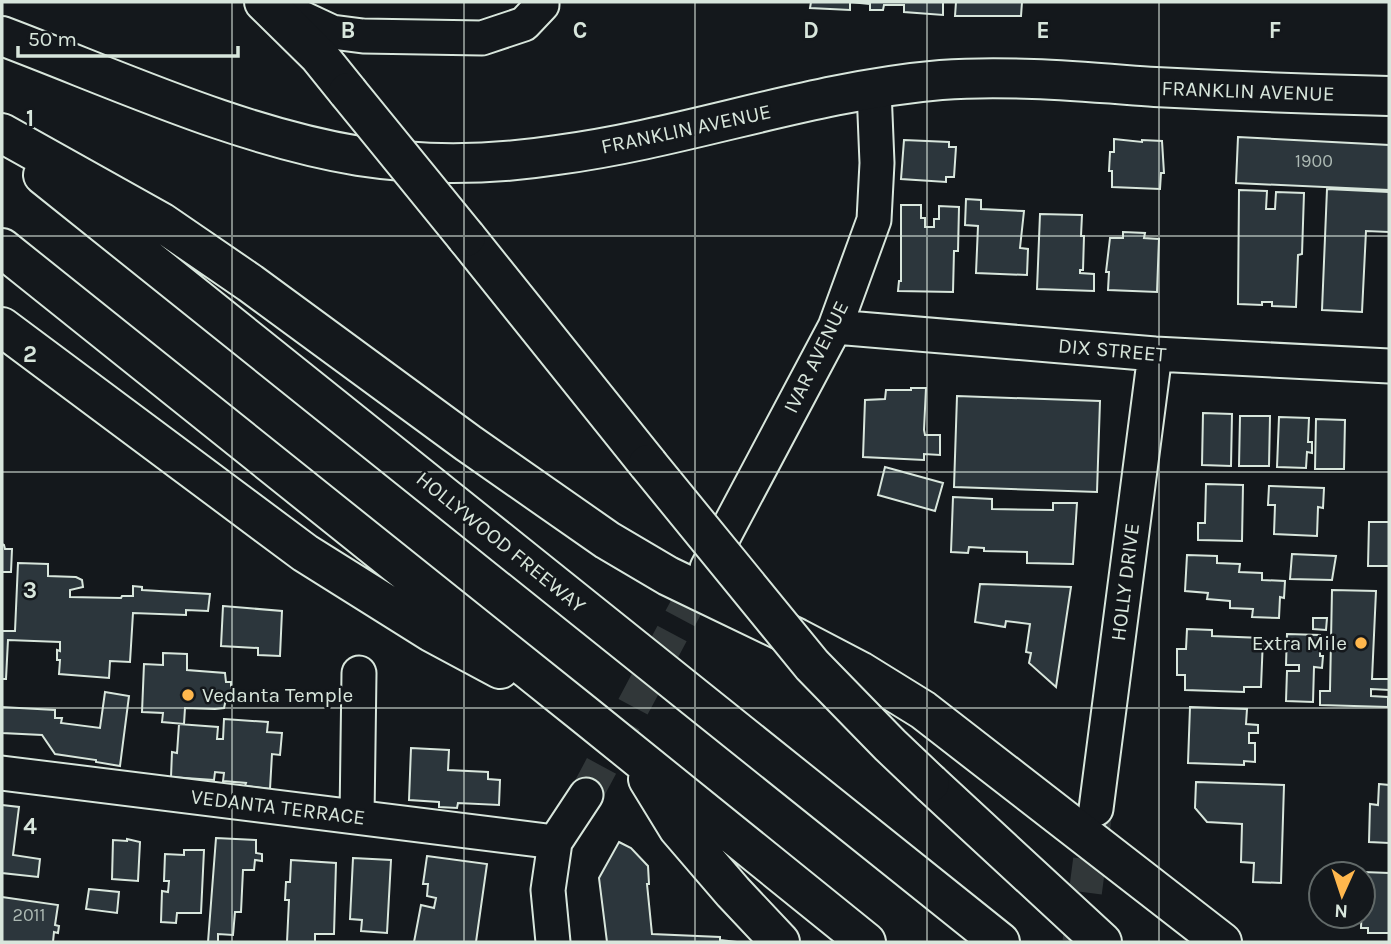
<svg xmlns="http://www.w3.org/2000/svg" width="1391" height="944" font-family="Karla,sans-serif">
<style>
.building{fill:#2c363c;stroke:#d8e6dc;stroke-width:2}
.lines{fill:none;stroke-linecap:round;stroke-linejoin:round}
.minor-tunnel{stroke:#313739;stroke-width:33;stroke-dasharray:33 17;stroke-linecap:butt}
.minor-casing{stroke:#d8e6dc;stroke-width:37}
.major-casing{stroke:#d8e6dc;stroke-width:42}
.highway-casing{stroke:#d8e6dc;stroke-width:42}
.minor{stroke:#14181c;stroke-width:33}
.major{stroke:#14181c;stroke-width:38}
.highway{stroke:#14181c;stroke-width:38}
.highway-bridge-casing{stroke:#d8e6dc;stroke-width:42;stroke-linecap:butt}
.highway-bridge{stroke:#14181c;stroke-width:38}
.grid{fill:none;stroke:#d8e6dc;stroke-width:2;stroke-opacity:0.55}
.poi-dot{fill:#ffb74d;stroke:#14181c;stroke-width:2.5}
.labels{text-anchor:middle;dominant-baseline:central;stroke-width:5;stroke-linejoin:round;paint-order:stroke}
.number-label{font-size:18px;fill:#adbab4}
.street-label{font-size:21px;fill:#d8e6dc;stroke:#14181c}
.poi-label{font-size:21px;fill:#d8e6dc;stroke:#14181c;text-anchor:end}
.grid-label{font-size:23px;text-anchor:middle;font-weight:bold;fill:#d8e6dc;stroke:#14181c;stroke-width:5;stroke-linejoin:round;paint-order:stroke}
</style>
<rect width="100%" height="100%" fill="#14181c"/>
<path class="building" d="M811,2H943V15L904,12V5H884L883,10H870V4L850,2V10L810,8Z
M956,2H1022L1021,16H955Z
M1238,137L1389,145V190L1236,183Z
M1114,139L1142,142V140L1162,141L1164,173H1161L1160,189L1112,187V171H1109L1110,152H1114Z
M904,140L949,142V147H956L954,177H946V182L901,179Z
M1327,189L1389,192V232L1366,231L1362,312L1322,310Z
M1239,190L1267,191L1266,209H1275L1276,192L1304,193L1302,254L1298,255L1296,307L1272,306V302H1262V305L1238,304Z
M966,199L981,200V209L1024,211L1020,248L1028,249L1027,275L976,273L978,226L965,225Z
M901,205H921V218H925V227H934V219H939V206L959,207L958,251H954L953,292L898,291L899,281H901Z
M1040,214L1082,215L1081,236H1084L1083,270H1080V273L1094,274V291L1037,289Z
M1123,232L1145,233L1144,238L1159,239L1157,292L1108,290L1109,272H1106L1110,238H1123Z
M911,388H926L924,430L925,435H940V455L924,454V460L863,457L865,400L885,399L886,390H911Z
M957,396L1100,401L1097,492L954,487Z
M1203,413L1232,414L1231,466L1202,465Z
M1240,416H1270L1269,466H1239Z
M1279,417L1309,418L1308,442H1312V453L1307,452L1306,468L1277,467Z
M1316,419L1345,420L1344,469H1315Z
M885,467L943,483L935,511L878,495Z
M1206,484L1243,485L1242,541L1198,540V523H1205Z
M1269,486L1324,488L1323,508L1318,507L1317,536L1274,534L1275,505H1268Z
M953,497L992,499V509L1053,510V503H1077L1073,564L1027,563V552L984,551V548L969,547L968,553L951,552Z
M1369,522H1389V566H1368Z
M2,544L4,545L5,549H12L11,572H2Z
M1292,554L1336,556L1332,580L1290,579Z
M1187,555L1217,556V563L1240,564L1239,572L1262,573V580L1285,581L1284,598L1280,597L1279,618L1252,617L1253,609L1230,608V601L1207,599L1208,593L1185,591Z
M18,563L48,564V576L76,577L82,580L83,587L70,590V597L121,598L122,596H133V586L142,587V590L210,594L208,611L186,610V615L133,613L130,662L110,661L109,678L59,674L60,660H57V650L60,651V642L8,640L6,679H2V631H15Z
M980,584L1071,587L1056,687L1029,663L1031,653L1026,652L1030,624L1006,621L1005,627L975,622Z
M1332,590L1376,591L1372,679H1389V690L1371,689V696L1388,697V707L1320,705V691H1330Z
M223,606L282,611L280,656L258,655V648L221,646Z
M1313,618H1327L1326,630L1313,629Z
M1187,629L1212,630V636L1263,638L1261,687H1244V692L1185,690V675H1177V649H1186Z
M1287,634L1320,635V656H1323L1322,668L1314,667L1313,702L1286,701L1287,671H1299V665H1286Z
M163,653L187,654V670L225,673L226,682H231V700L226,699L224,708L215,709L185,708L184,724L162,722L163,713L142,712L144,664L163,665Z
M105,692L129,696L120,766L96,762V760L55,754L42,735L2,733V707L55,710V718H62L61,723L100,728Z
M1190,707L1247,709L1246,724L1258,725V733H1249V743H1255V762L1244,761V765L1188,763Z
M224,719L268,722L267,732L282,733L280,755L272,754L270,789L245,786L246,783L223,781L224,773L215,772L214,780L171,777L172,752L177,753L179,724L218,727L217,739H223Z
M411,748L449,750L448,770L488,772V779L500,780L499,805L458,803L457,808L439,807V802L409,800Z
M1196,782L1284,785L1281,883L1253,882L1254,863L1241,862L1242,824L1207,822L1195,808Z
M1379,784L1389,785V843L1369,842L1370,804L1378,805Z
M2,805L19,807L13,855L40,859L38,877L2,873Z
M216,838L256,840V853L262,854V861L255,860L254,870H243L241,912H235L233,935L218,934V942H208Z
M127,839L140,842L138,881L112,879L113,840L127,841Z
M619,842L631,848L648,866L649,884H647L652,934L720,937V940L737,942H607L599,878Z
M184,850H204L201,913H177L176,923L161,922L162,891L168,892L169,881H164L165,854L184,855Z
M427,856L487,864L476,942H414L421,905L434,908L436,898L427,896L428,884H423Z
M353,858L391,860L387,933L361,931L362,920L350,919Z
M291,860L336,863L334,934H315V942H287L289,900H285L286,882H290Z
M1363,872L1389,873V933H1368V928H1361Z
M89,889L119,892L117,913L86,909Z
M2,897L58,905L55,925L59,926L58,933L54,932L53,942H2Z"/>
<g class="lines">
<path class="minor-tunnel" d="M586,795L707,568
M1079,942L1095,818"/>
<g class="minor-casing">
<path id="minor" d="M272,4L332,32L363,36L482,38L524,24L542,5V2
M835,327L1155,354L1389,366
M707,568L835,327L874,220L877,163L874,90
M2,773L555,842
M1096,809L1155,354
M357,817L359,673
M553,942L548,890L555,842L586,795"/>
</g>
<g class="major-casing">
<path id="major" d="M2,36C116,79 238,136 359,156C424,166 492,165 557,155C686,138 811,91 941,80C1012,75 1084,82 1155,87C1233,91 1311,94 1389,96"/>
</g>
<g class="highway-casing">
<path id="highway" d="M264,2L319,56L348,92
M2,133L161,222L250,283L468,443L607,540L668,576L797,638L860,671L923,710L1222,942
M43,175L1000,942
M466,237L648,464
M2,248L585,715L866,942
M2,327L305,553L431,632L500,669
M648,779L678,828L733,892L780,942
M930,783L1102,942"/>
</g>
<use href="#minor" class="minor"/>
<use href="#major" class="major"/>
<use href="#highway" class="highway"/>
<g class="highway-bridge-casing">
<path id="highway-bridge" d="M348,92L466,237
M648,464L812,665L890,745L930,783"/>
</g>
<use href="#highway-bridge" class="highway-bridge"/>
</g>
<path class="grid" d="M232,2V942M464,2V942M695,2V942M927,2V942M1159,2V942M2,236H1389M2,472H1389M2,708H1389"/>
<g class="poi-dot">
<circle cx="1361" cy="643" r="7"/>
<circle cx="188" cy="695" r="7"/>
</g>
<g class="labels">
<g class="number-label">
<text x="1314" y="161">1900</text>
<text x="29" y="915">2011</text>
</g>
<g class="street-label">
<text transform="translate(1248 91) rotate(2)">FRANKLIN AVENUE</text>
<text transform="translate(686 129) rotate(-12)">FRANKLIN AVENUE</text>
<text transform="translate(1112 350) rotate(5)">DIX STREET</text>
<text transform="translate(816 357) rotate(-64)">IVAR AVENUE</text>
<text transform="translate(501 542) rotate(39)">HOLLYWOOD FREEWAY</text>
<text transform="translate(1125 582) rotate(-83)">HOLLY DRIVE</text>
<text transform="translate(278 807) rotate(7)">VEDANTA TERRACE</text>
</g>
<g class="poi-label">
<text x="1347" y="643">Extra Mile</text>
<text x="202" y="695" text-anchor="start">Vedanta Temple</text>
</g>
</g>
<g class="grid-label">
<text x="348" y="38">B</text>
<text x="580" y="38">C</text>
<text x="811" y="38">D</text>
<text x="1043" y="38">E</text>
<text x="1275" y="38">F</text>
<text x="30" y="126">1</text>
<text x="30" y="362">2</text>
<text x="30" y="598">3</text>
<text x="30" y="834">4</text>
</g>
<rect width="1391" height="944" fill="none" stroke="#d8e6dc" stroke-width="7"/>
<g transform="translate(1342 895) rotate(183)"><circle r="33" fill="#14181c" stroke="#626a69" stroke-width="2"/>
<path d="M0-5L12 26L0 18L-12 26Z" fill="#ffb74d"/>
<text y="-10" font-size="19" font-weight="bold" text-anchor="middle" fill="#d8e6dc">N</text>
</g>
<path d="M18 46v10h220v-10" fill="none" stroke="#d8e6dc" stroke-width="3.5"/>
<text x="28" y="46" font-size="21" fill="#d8e6dc" stroke="#14181c" stroke-width="5" paint-order="stroke">50 m</text>
</svg>
